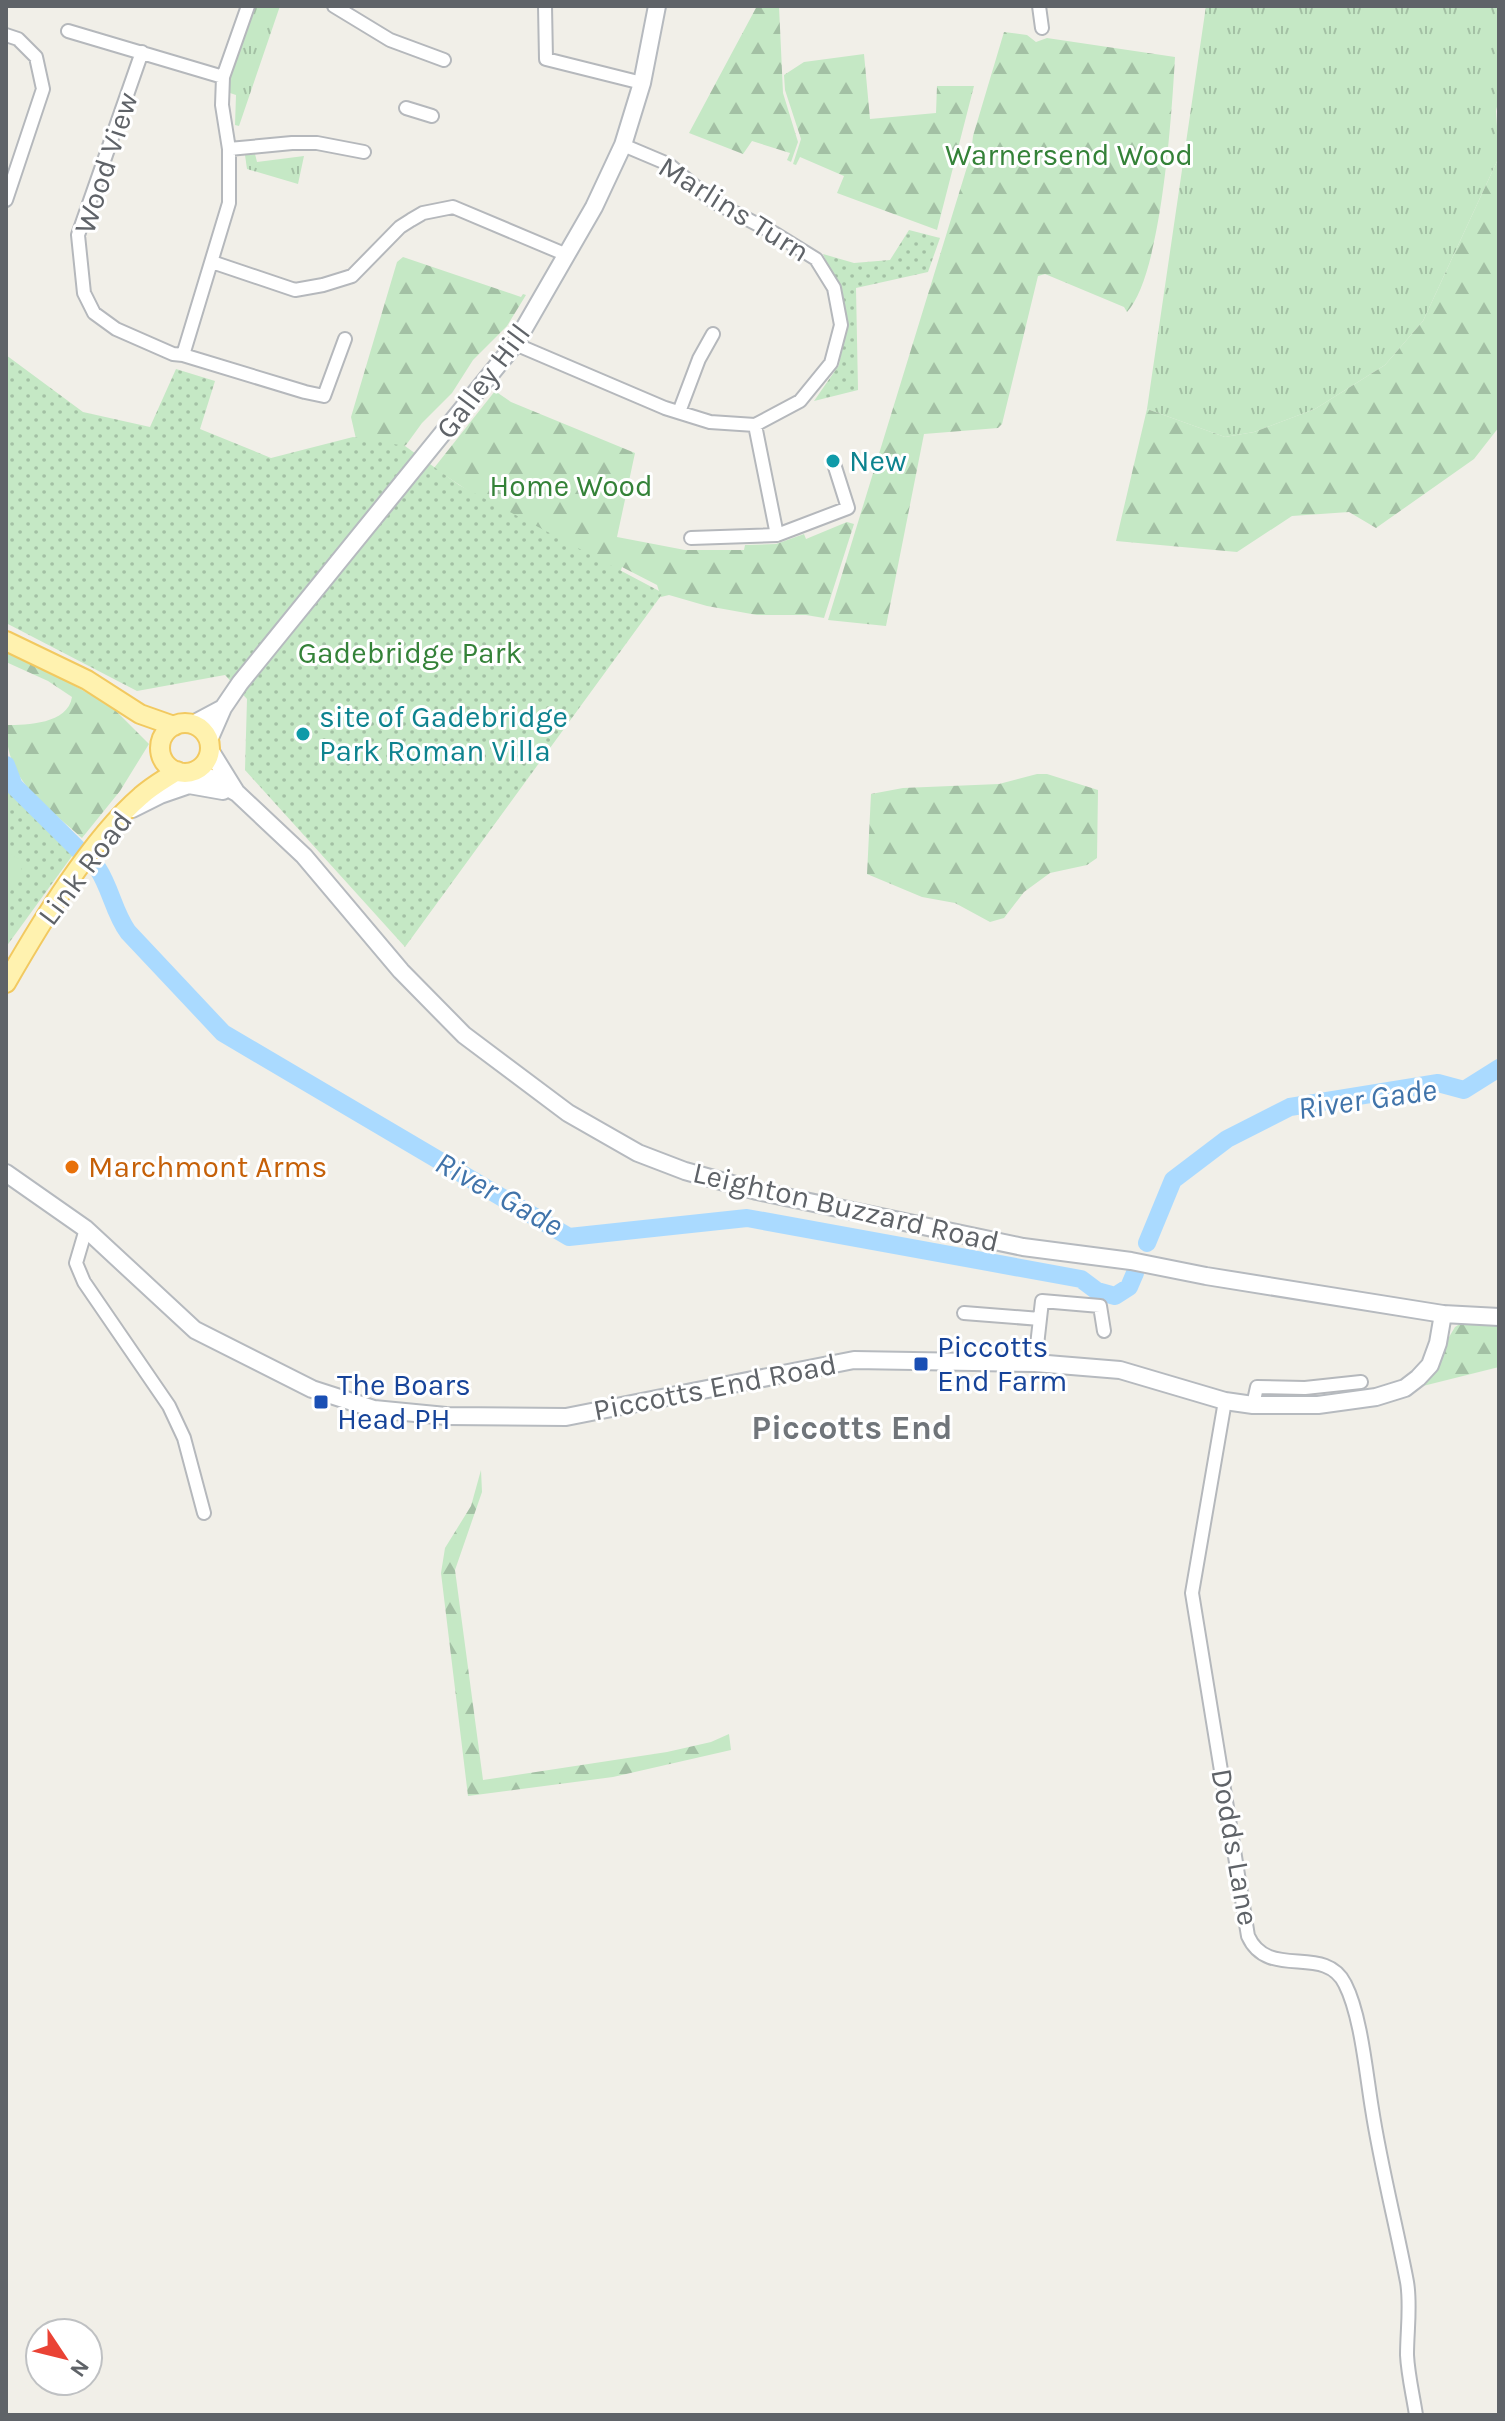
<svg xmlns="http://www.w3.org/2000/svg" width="1505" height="2421" font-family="Karla,sans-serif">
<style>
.grass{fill:url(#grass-tufts)}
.forest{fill:url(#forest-firs)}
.park{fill:url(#park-dots)}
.pitch{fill:#c5e8c5}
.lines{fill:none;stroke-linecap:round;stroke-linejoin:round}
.river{stroke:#aadaff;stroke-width:18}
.street-casing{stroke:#b5b8bc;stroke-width:16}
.secondary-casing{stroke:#b6babf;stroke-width:20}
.primary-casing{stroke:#f2c960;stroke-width:22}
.street{stroke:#fff;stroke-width:12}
.secondary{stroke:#fff;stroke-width:16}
.primary{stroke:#fff2af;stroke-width:18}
.culture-dot{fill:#0f9aa8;stroke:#fff;stroke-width:3}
.food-dot{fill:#e8710a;stroke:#fff;stroke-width:3}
.transit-dot{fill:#1a4fb4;stroke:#fff;stroke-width:3}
.labels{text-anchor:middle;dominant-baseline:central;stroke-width:6;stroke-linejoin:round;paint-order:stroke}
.park-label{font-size:30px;fill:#348238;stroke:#fff}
.street-label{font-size:30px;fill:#5f6368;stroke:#fff}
.culture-label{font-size:30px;fill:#0d838f;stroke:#fff;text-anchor:start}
.food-label{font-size:30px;fill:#c56008;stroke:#fff;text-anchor:start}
.transit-label{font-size:30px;fill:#164399;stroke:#fff;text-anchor:start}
.water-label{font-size:32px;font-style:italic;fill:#4174aa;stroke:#fff}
.quarter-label{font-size:34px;font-weight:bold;fill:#70757a;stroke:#fff}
</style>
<defs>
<pattern id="grass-tufts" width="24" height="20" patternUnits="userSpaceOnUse" patternTransform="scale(2)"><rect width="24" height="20" fill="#c5e8c5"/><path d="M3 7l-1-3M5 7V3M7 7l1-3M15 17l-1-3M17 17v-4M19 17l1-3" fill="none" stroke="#a3c0a4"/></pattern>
<pattern id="forest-firs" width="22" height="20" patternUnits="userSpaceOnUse" patternTransform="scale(2)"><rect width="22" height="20" fill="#c5e8c5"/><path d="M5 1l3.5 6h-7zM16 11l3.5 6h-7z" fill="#a3c0a4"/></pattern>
<pattern id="park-dots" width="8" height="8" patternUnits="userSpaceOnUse" patternTransform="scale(2)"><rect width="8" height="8" fill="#c5e8c5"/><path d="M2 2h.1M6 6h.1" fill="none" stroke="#a3c0a4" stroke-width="1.8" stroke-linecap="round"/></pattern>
</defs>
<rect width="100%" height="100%" fill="#f1efe8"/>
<path class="grass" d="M251,6H280L239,126L235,125L236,95L227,92L231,65Z
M1206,6H1499V98L1496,111L1499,157L1423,321L1385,365L1315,409L1254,432L1225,437L1147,409Z
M255,154L257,162L304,156L298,184L247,169L245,155Z"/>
<path class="forest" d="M757,6H779L783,93L798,142L791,162L787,160L790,153L752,141L743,154L689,133Z
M1004,32L1027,35L1036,42L1047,38L1175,57C1172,111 1162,275 1127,312L1124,307L1045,274L1038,276L1002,424L998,428L924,434L886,626L828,620L971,154L973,136Z
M864,54L870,119L936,113L937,86H974L937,230L837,193L844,176L800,157L796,165L793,164L801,139L785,90L784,75L804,62Z
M1499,157V427L1474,459L1376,528L1349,512L1292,516L1237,552L1116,541L1147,409L1225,437L1254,432L1315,409L1385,365L1423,321Z
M403,257L521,297L523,294L526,295L507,326L473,360L452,393L422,423L406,445L397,449L356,439L351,417L397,262Z
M495,391L511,402L635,453L617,537L685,550H744L745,545L776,544L804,534L806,539L847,522L854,524L824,618L806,615H757L707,606L669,595L661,597L657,585L622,567L620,573L467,490L434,468Z
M6,652L55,675L111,706L149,744L120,791L82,838C44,803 6,783 6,725C27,725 68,724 72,697L48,681L6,662Z
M1037,774H1047L1098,790L1097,858L1087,865L1050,873L1024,892L1004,918L990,922L955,903L922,897L867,874L871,794L903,788L999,784Z
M1463,1322L1499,1324V1367L1407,1390L1436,1359L1455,1327Z
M481,1470L482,1492L455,1570L483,1780L667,1752L711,1742L729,1734L731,1750L613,1777L468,1796L441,1573L445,1548L471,1506Z"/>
<path class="park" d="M909,230L940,238L928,272L856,288L858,390L814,401L839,365L846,321L843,300L823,254L854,263L890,260Z
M6,355L83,412L150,427L176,369L215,381L200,429L271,458L353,437L405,446L459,485L663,593L405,947L245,770L247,699L225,675L137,691L6,623Z
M6,786L29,810L76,850L80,845L6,947Z"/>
<path class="pitch" d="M6,852L25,862L6,900Z"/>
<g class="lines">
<path class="river" d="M6,765L14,786L98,869C111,889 114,913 128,932L223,1033L569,1237L747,1218L1081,1279L1097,1291L1115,1296L1129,1287L1135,1273
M1147,1243L1173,1180L1227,1139L1290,1107L1438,1083L1464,1090L1499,1068"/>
<g class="street-casing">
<path id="street" d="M334,6L390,40L444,60
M545,6L546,59L642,83
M1039,6L1042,28
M68,31L223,77
M6,35L18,39L36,57L43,89L6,200
M142,52L78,235L84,293L94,313L116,329L173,354L183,355L305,392L324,396L345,339
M406,108L432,116
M229,149L292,143H317L364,152
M212,262L295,290L323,285L352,276L400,227L411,220L423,213L453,207L567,255
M515,344L665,408L710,422L755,425L800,401L831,363L841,325L834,288L816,259L774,233L714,202L668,164L623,145
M183,355L229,203V149L222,105L223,77L248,6
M679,412L699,359L713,334
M755,425L777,535
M691,538L777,535L848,508L835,467
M86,1229L76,1263L84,1282L169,1406L184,1438L204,1513
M964,1313L1040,1319
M1035,1363L1042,1301L1100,1306L1104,1331
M1225,1401L1192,1593L1248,1936C1268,1981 1325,1943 1345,1984C1361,2015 1366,2073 1372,2109C1381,2167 1396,2224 1407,2282C1411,2305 1407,2331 1407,2355C1408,2375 1413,2395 1416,2415
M1253,1405L1257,1387L1305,1388L1361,1382"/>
</g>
<g class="secondary-casing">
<path id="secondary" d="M193,724L223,708
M209,740L223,708L240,683L515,344L594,207L623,145L642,83L657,6
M210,750L236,792
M196,770L237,793L304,856L401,971L464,1035L568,1113L638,1153L685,1171L757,1191L1023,1247L1131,1261L1206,1276L1443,1314L1499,1317
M132,809L160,795L189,785L223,791
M6,1173L86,1229L195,1330L312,1389L374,1409L446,1416L566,1417L854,1360L1035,1363L1120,1370L1225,1401L1253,1405H1318L1376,1397L1405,1388L1418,1378L1430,1365L1438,1343L1443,1314"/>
</g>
<g class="primary-casing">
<path id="primary" d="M6,641L87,680L140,714L174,726
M160 748a25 25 0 1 1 50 0a25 25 0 1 1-50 0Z
M6,983C40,924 90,840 141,796C152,786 165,779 177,771"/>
</g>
<use href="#street" class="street"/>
<use href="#secondary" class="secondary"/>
<use href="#primary" class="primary"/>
</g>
<g class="culture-dot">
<circle cx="833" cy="461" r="8"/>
<circle cx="303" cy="734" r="8"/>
</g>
<circle class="food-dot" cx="72" cy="1167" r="8"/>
<g class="transit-dot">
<rect x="913" y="1356" width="16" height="16" rx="4"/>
<rect x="313" y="1394" width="16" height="16" rx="4"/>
</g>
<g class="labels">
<g class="park-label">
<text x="1069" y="155">Warnersend Wood</text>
<text x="571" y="486">Home Wood</text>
<text x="410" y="653">Gadebridge Park</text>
</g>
<g class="street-label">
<text transform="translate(106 163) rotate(-72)">Wood View</text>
<text transform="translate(734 209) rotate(32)">Marlins Turn</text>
<text transform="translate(483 381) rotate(-53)">Galley Hill</text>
<text transform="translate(85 868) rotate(-53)">Link Road</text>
<text transform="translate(846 1207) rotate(13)">Leighton Buzzard Road</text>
<text transform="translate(715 1387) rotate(-11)">Piccotts End Road</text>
<text transform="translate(1235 1847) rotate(80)">Dodds Lane</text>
</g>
<g class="culture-label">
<text x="849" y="461">New</text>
<text x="319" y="717">site of Gadebridge<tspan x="319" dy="34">Park Roman Villa</tspan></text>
</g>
<g class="food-label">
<text x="88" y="1167">Marchmont Arms</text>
</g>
<g class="transit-label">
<text x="937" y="1347">Piccotts<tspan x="937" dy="34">End Farm</tspan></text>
<text x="337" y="1385">The Boars<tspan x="337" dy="34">Head PH</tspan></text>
</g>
<g class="water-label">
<text transform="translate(1367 1099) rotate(-8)">River Gade</text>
<text transform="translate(499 1194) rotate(29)">River Gade</text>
</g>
<g class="quarter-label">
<text x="852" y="1428">Piccotts End</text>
</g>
</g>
<rect width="1505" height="2421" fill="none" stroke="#5f6368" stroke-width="16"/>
<g transform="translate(64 2357) rotate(125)"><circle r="38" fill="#ffffff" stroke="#bfc1c3" stroke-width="2"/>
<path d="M0-6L14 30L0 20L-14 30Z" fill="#ea4335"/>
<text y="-12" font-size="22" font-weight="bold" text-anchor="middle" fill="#5f6368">N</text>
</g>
</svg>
